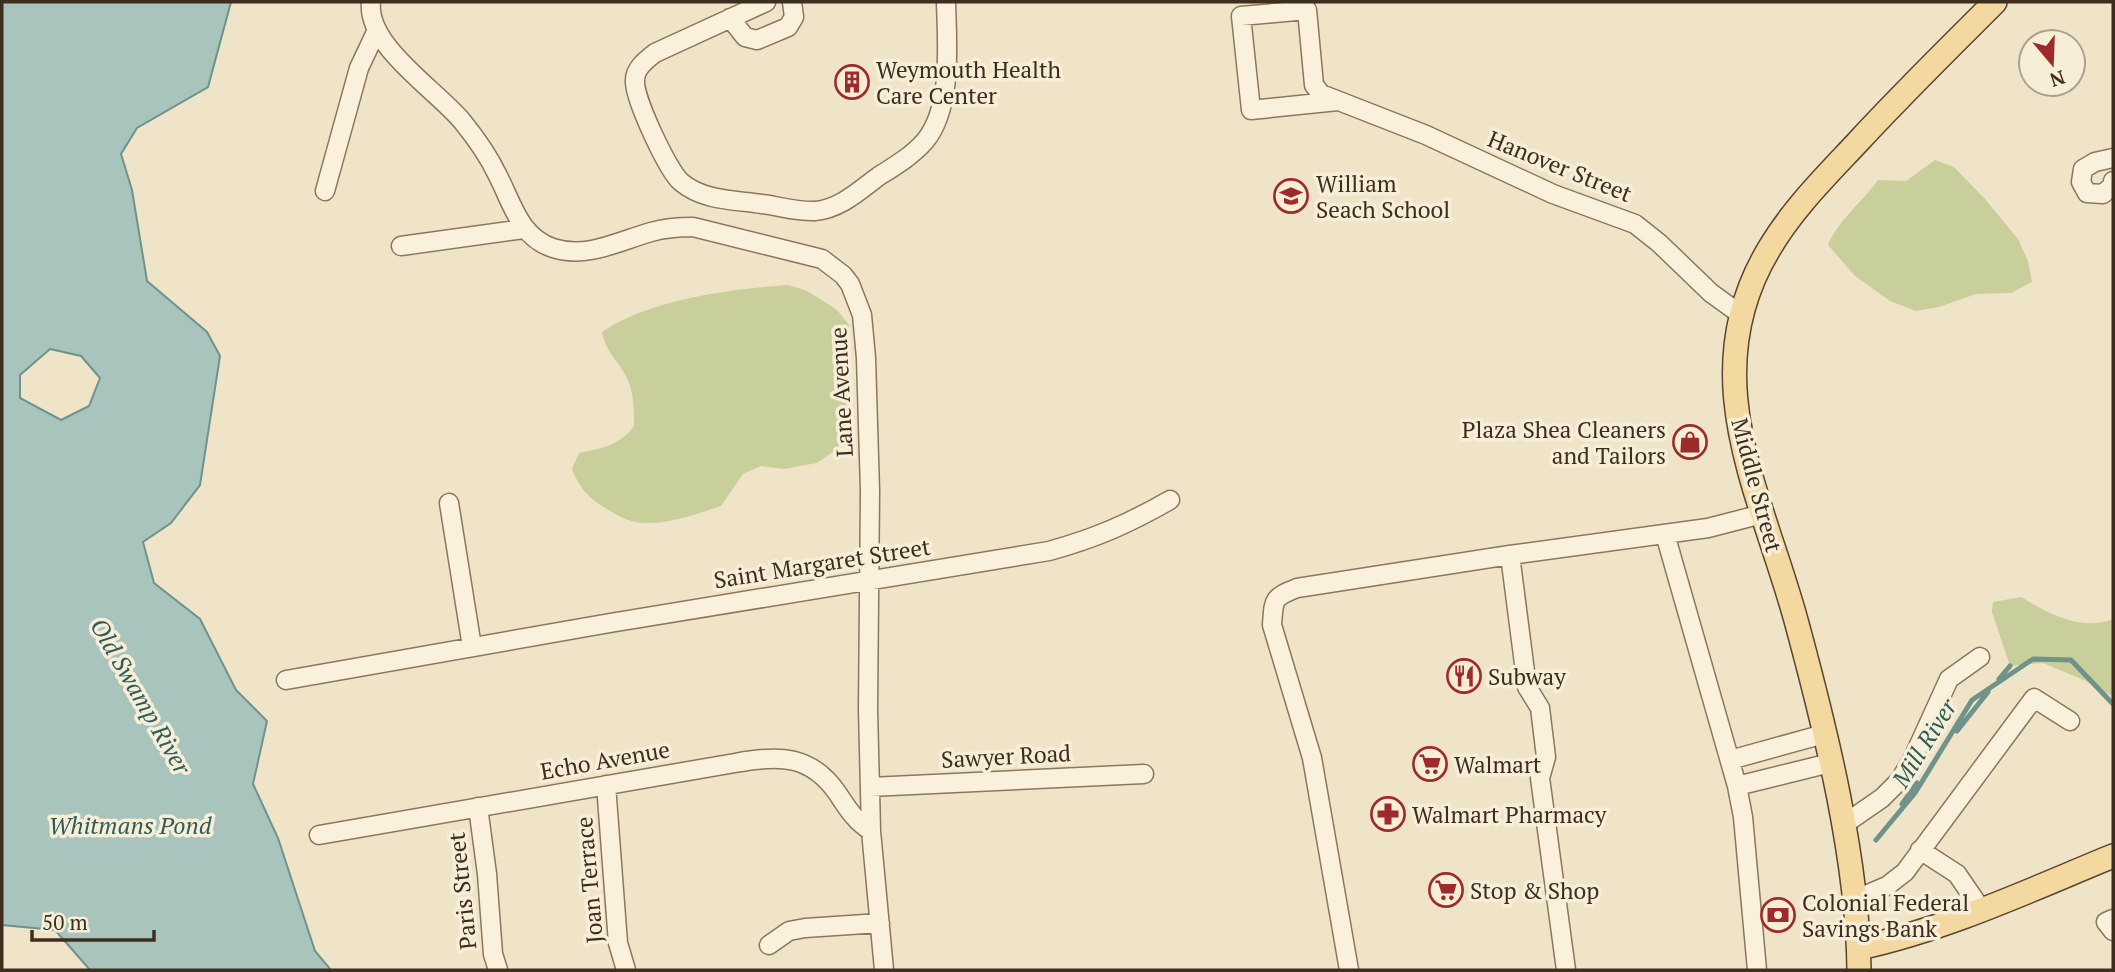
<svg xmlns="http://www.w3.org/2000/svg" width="2115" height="972" font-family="'PT Serif',serif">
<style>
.green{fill:#c9cf9b}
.water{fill:#a9c4bc;stroke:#6f938a;stroke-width:2;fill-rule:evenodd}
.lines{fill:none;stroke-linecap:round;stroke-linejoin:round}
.stream{stroke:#6f938a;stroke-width:5}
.minor-casing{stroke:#8d765c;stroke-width:21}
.major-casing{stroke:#5b4430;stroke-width:26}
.minor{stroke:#faf1dc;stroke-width:18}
.major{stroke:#f3d9a0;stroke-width:23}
.labels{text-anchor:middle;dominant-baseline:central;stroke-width:7;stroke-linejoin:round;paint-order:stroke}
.poi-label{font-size:23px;fill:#3d2e20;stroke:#f7eed8;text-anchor:start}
.street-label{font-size:23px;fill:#3d2e20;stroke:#f7eed8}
.water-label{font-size:24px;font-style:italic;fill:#2f5d5a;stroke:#f7eed8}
</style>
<rect width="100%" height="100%" fill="#f0e4c8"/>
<path class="green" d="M1935,160L1954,167L1985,199L2018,239L2028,261L2032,282L2011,293L1976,294L1939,307L1916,311L1890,301L1855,276L1828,245C1836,223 1863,201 1878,180L1906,181Z
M788,285L805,290L822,300L837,310L849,325V433L834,451L817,463L784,469L761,466L743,474L721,506C698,514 660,527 636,522C623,520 612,512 602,506C587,497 578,485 572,469L579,453C602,448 619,446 634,426C634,407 634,388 623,371C614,357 605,349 602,332C650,299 731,289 788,285Z
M2021,597C2048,613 2081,632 2113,619V697L2093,684L2043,663L2010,666L1992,612L1993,602Z"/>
<path class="water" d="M2,2H231L208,87L137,128L121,154L132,190L147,281L207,332L220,356L200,485L171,523L143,542L154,583L200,619L236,690L267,721L253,784L278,838L315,951L331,970H90L55,930L2,925ZM50,349L81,356L100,378L89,406L61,420L20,398V375Z"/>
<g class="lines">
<path class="stream" d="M1999,679L2010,666
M1957,731L1988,692
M1902,804L1917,783
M1876,840L1915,793L1972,700L2033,659L2071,660L2113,704"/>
<g class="minor-casing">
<path id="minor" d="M371,2C366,45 435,89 462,121C475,137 488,155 497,174C512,202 519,237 553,248C587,259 619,241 651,232C665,228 679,227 693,227L822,259L843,275L850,284L862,315L866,358L870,491L868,709L871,831L884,970
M766,2L655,53C646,60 634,69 635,82C635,100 668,171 681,182C703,201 736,200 762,204C778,206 798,212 815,211C840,209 860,190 879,176C895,166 913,155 925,141C953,107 947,43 946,2
M730,18L745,37L757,40L788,27L794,17L792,2
M1338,101L1251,110L1241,16L1307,10L1314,85L1321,94L1426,135L1553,194L1635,224L1659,243L1711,293L1740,314
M2113,158L2095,162L2083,169L2081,182L2087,193L2103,194L2112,186L2113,181
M325,191L359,68L376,32
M401,246L524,229
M449,503L472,647
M1665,534L1737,786L1743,817L1757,970
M1510,555L1527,687L1540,708L1546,757L1540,778L1566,970
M286,680L610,623L1049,551C1096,538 1128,524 1170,500
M1730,760L1824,734
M606,785L618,943L626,970
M1737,786L1830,763
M870,787L1144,774
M478,807L487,874L493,954L498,970
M1843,825L1882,798L1900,780L1913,758L1949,679L1980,657
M319,835L735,763C778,755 811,754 838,794C848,809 855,821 871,831
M1920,850L1957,874L1981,909
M1854,900L1887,886L1905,872L2034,698L2070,721
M2113,919L2106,922L2113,931
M769,945L789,931L805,928L880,923
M1349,970L1312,758L1272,625C1274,599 1272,598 1297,588L1510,555L1708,528L1762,514"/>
</g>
<g class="major-casing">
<path id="major" d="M1859,948C1947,929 2030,890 2113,856
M1859,970C1858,860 1826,731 1797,624C1763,497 1692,377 1769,249C1792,210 1824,178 1855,145C1900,96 1948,49 1995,2"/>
</g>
<use href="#minor" class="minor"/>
<use href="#major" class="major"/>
</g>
<defs>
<g id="building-ring" transform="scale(1.75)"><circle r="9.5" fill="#f7eed8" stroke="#9e2a2b" stroke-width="1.5"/><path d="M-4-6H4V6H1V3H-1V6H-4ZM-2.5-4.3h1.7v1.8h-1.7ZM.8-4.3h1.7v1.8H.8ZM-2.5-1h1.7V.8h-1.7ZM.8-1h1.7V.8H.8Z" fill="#9e2a2b"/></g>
<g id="school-ring" transform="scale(1.75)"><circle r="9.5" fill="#f7eed8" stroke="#9e2a2b" stroke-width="1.5"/><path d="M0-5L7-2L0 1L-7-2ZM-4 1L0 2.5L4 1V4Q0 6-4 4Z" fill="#9e2a2b"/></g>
<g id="shop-ring" transform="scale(1.75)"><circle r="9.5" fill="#f7eed8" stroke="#9e2a2b" stroke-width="1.5"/><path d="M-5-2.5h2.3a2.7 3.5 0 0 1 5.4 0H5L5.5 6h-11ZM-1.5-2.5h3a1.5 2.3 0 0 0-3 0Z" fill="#9e2a2b"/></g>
<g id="restaurant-ring" transform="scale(1.75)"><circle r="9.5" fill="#f7eed8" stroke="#9e2a2b" stroke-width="1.5"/><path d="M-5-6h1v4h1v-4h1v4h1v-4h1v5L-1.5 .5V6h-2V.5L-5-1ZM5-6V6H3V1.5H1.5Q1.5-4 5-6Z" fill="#9e2a2b"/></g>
<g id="supermarket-ring" transform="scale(1.75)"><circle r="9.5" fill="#f7eed8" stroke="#9e2a2b" stroke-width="1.5"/><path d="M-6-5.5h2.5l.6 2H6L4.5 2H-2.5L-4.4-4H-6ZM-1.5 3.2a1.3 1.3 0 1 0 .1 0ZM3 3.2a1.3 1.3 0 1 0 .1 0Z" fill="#9e2a2b"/></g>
<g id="pharmacy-ring" transform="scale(1.75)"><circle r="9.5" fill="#f7eed8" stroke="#9e2a2b" stroke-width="1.5"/><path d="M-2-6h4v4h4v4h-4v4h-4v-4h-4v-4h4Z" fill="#9e2a2b"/></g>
<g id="bank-ring" transform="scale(1.75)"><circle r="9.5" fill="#f7eed8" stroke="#9e2a2b" stroke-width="1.5"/><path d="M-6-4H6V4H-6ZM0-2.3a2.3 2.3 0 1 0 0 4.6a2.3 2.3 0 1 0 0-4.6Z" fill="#9e2a2b"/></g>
</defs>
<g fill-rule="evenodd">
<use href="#building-ring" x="852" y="82"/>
<use href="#school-ring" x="1291" y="196"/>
<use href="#shop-ring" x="1690" y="442"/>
<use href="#restaurant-ring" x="1464" y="676"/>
<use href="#supermarket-ring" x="1430" y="764"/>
<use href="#pharmacy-ring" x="1388" y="814"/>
<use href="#supermarket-ring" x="1446" y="890"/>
<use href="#bank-ring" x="1778" y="915"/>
</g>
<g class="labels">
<g class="poi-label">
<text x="876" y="69">Weymouth Health<tspan x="876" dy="26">Care Center</tspan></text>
<text x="1316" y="183">William<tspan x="1316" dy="26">Seach School</tspan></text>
<text x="1666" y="429" text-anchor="end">Plaza Shea Cleaners<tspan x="1666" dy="26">and Tailors</tspan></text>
<text x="1488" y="676">Subway</text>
<text x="1454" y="764">Walmart</text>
<text x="1412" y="814">Walmart Pharmacy</text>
<text x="1470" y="890">Stop &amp; Shop</text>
<text x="1802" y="902">Colonial Federal<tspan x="1802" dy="26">Savings Bank</tspan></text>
</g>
<g class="street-label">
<text transform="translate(1560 166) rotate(22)">Hanover Street</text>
<text transform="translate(841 392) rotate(-93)">Lane Avenue</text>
<text transform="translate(1757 485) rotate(75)">Middle Street</text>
<text transform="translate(822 563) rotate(-9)">Saint Margaret Street</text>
<text transform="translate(1006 756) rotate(-3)">Sawyer Road</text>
<text transform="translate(605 760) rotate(-10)">Echo Avenue</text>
<text transform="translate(589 880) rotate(-95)">Joan Terrace</text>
<text transform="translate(462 891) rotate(-96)">Paris Street</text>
</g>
<g class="water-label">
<text transform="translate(141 696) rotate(60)">Old Swamp River</text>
<text transform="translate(1924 743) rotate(-58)">Mill River</text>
<text x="130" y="825">Whitmans Pond</text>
</g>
</g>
<rect width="2115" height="972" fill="none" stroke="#3d2e20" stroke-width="7"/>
<g transform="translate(2052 63) rotate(161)"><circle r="33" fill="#f7eed8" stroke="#ada18e" stroke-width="2"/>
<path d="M0-5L12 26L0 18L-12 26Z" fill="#9e2a2b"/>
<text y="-10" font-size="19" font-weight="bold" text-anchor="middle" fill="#3d2e20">N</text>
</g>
<path d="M32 930v10h122v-10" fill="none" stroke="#3d2e20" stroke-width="3.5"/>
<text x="42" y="930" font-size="21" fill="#3d2e20" stroke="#f7eed8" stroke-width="5" paint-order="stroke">50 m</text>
</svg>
